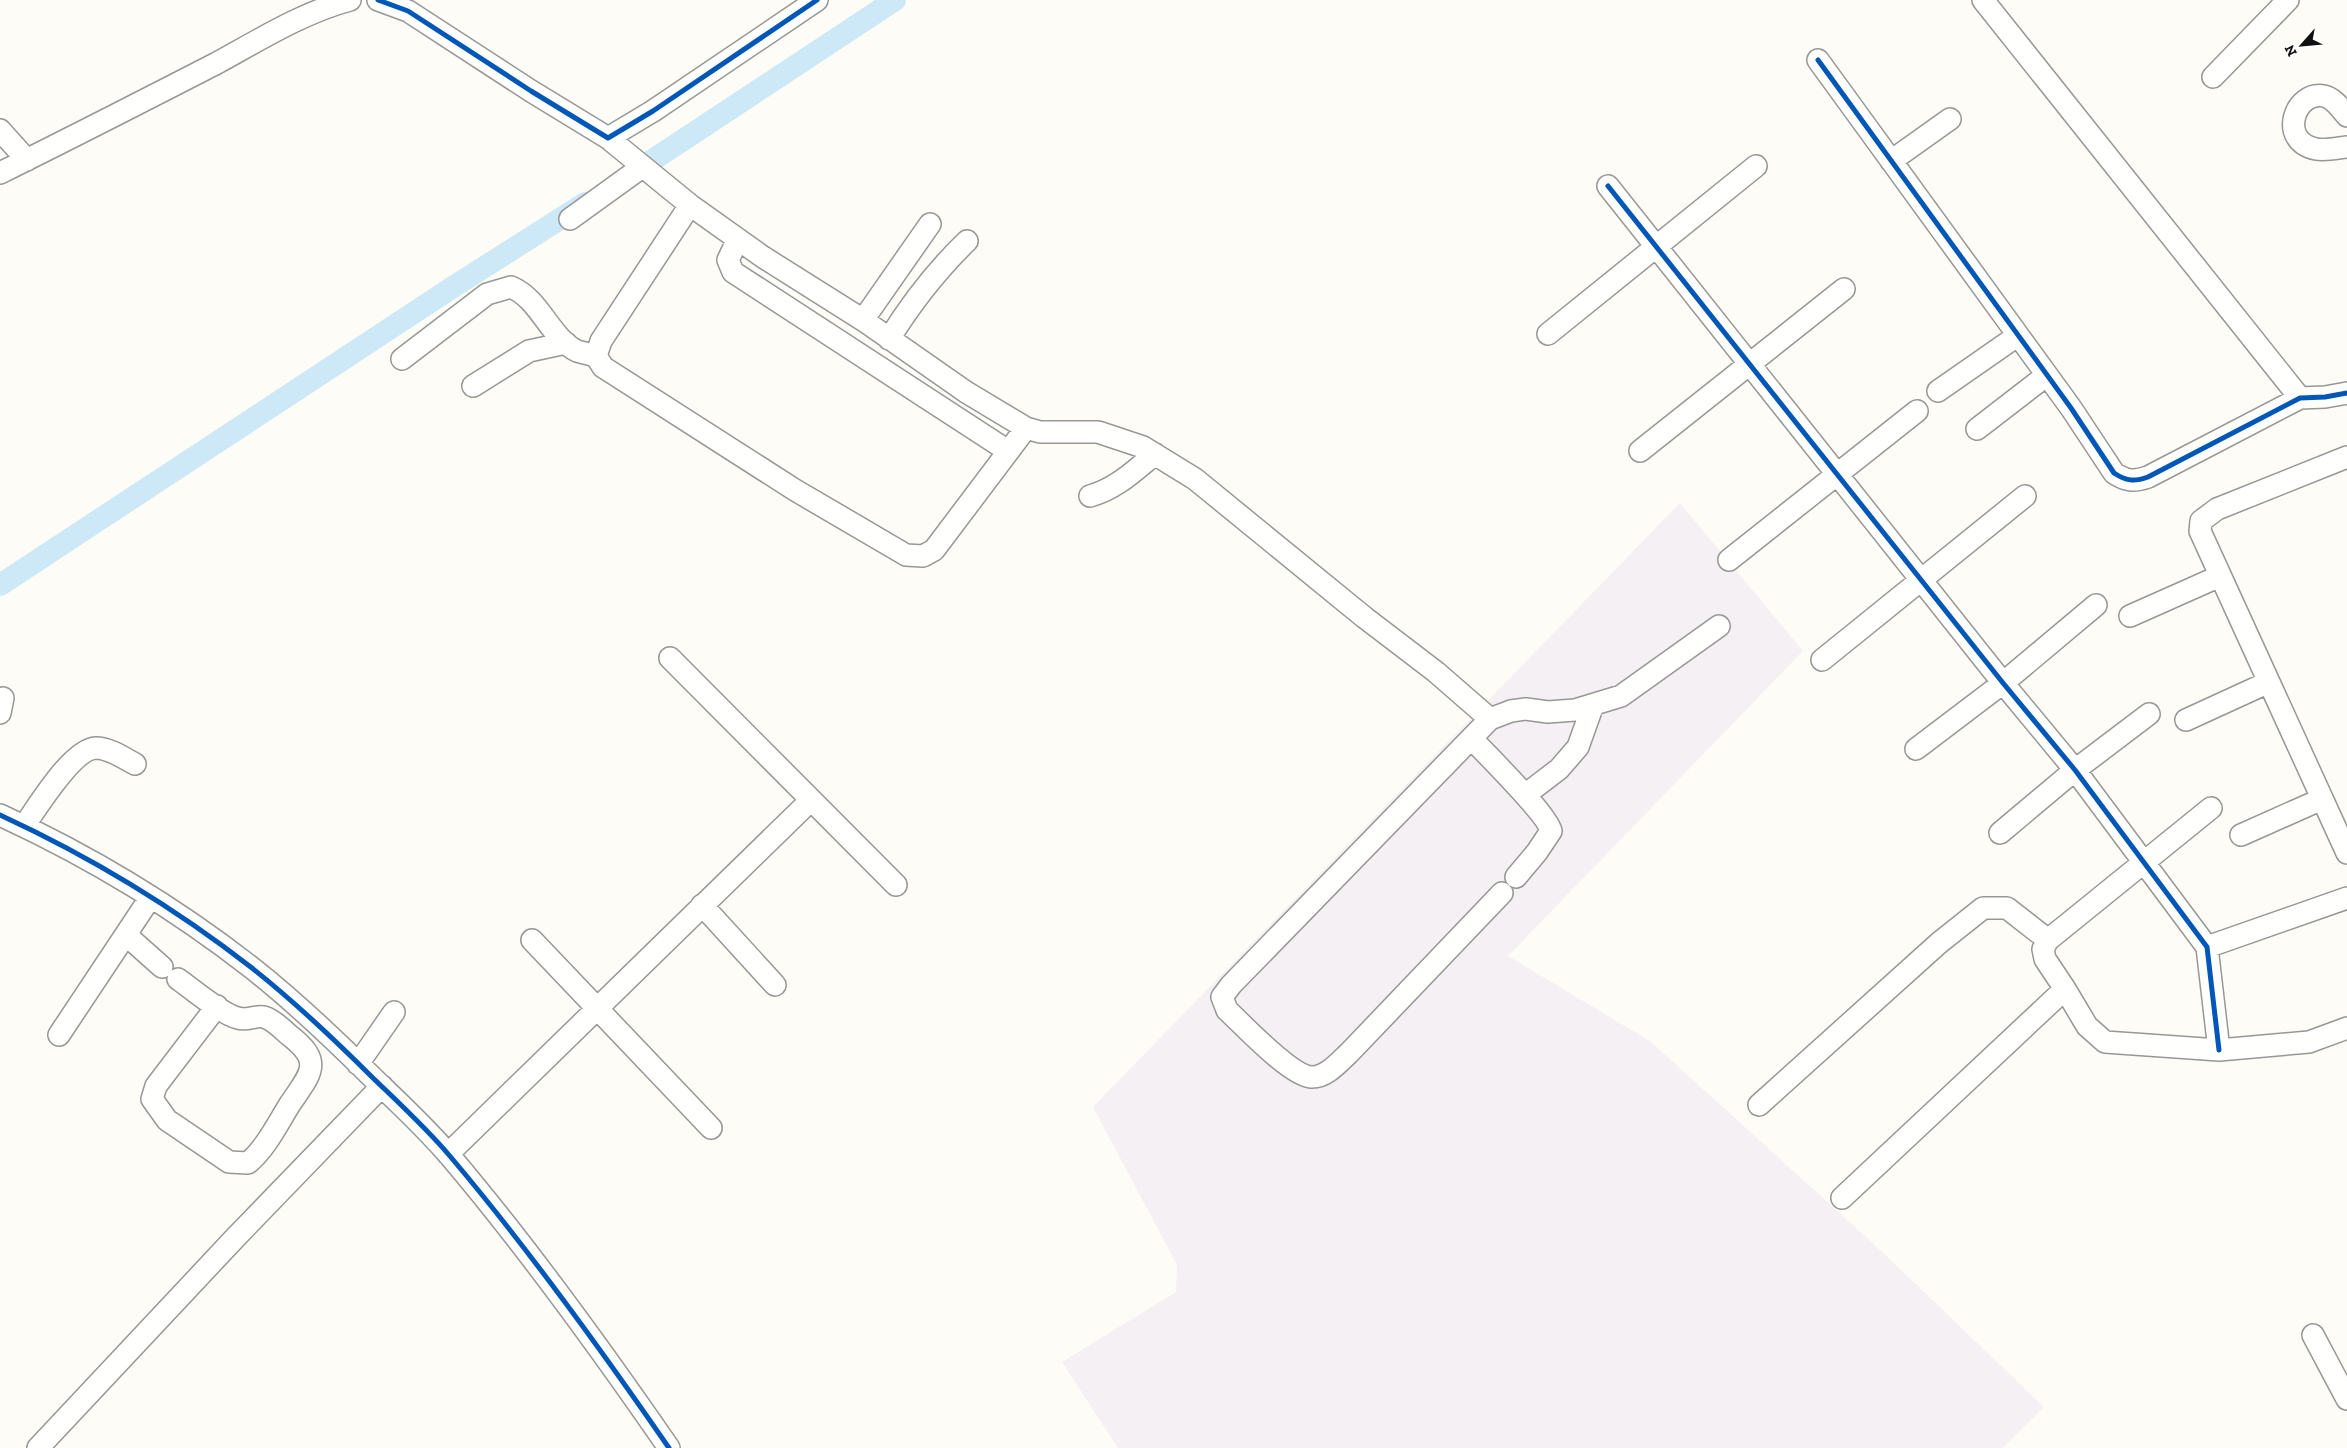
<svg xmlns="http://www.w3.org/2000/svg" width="2347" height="1448" font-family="'Zilla Slab',serif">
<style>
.industrial{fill:#f5f0f3}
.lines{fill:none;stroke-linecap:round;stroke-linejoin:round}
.canal{stroke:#cde8f7;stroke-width:22}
.minor-casing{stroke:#979795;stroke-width:24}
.minor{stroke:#fffffe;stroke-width:21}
.cycleway-casing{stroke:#fff;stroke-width:8}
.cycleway{stroke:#0057b8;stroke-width:5}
</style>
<rect width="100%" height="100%" fill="#fdfcf7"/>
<path class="industrial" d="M1680,503L1803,651L1508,956L1650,1041L1877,1247L2044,1407L2003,1448H1118L1062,1362L1176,1292L1177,1265L1093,1107Z"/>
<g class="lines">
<path class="canal" d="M627,177L895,0
M0,585L453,287L585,203"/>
<g class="minor-casing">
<path id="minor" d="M378,0L408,11L531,91L608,138L690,205L763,257L863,320L966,392L1026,428L1040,432H1098L1143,447L1195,479L1364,617L1436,672L1490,719
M1983,0L2300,398
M1818,60L2071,408L2114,473C2126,481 2134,482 2148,477L2300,398L2325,397L2347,393
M2213,77L2288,0
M2347,116C2341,109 2334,98 2324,96C2295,90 2277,141 2316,149C2325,151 2338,148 2347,147
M0,130L27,160
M608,138L653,111L817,0
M1891,161L1950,119
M0,173C73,137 145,100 217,63C259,40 304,12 350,0
M1608,186L2003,683L2075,770L2207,947L2219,1050
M690,205L601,341L596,356L603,367L795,490L906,555L923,556L934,550L1026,428
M570,219L642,167
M738,239L728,260L733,272L1008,451
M863,320L930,224
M1548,334L1756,166
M889,339C912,302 936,271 967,241
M402,359L487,294L511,287C540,299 550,338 577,351C583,353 590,354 596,356
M473,386L529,351L566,343
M1938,391L2017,336
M1977,429L2047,375
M1640,451L1844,289
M2347,457L2217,509L2201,521L2200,531L2347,853
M1090,496C1116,489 1134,471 1155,454
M1729,560L1917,411
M2130,616L2220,576
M670,658L896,885
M1822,660L2025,496
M0,713L3,698
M2186,720L2269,682
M1472,739C1487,755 1548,815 1551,831L1537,852L1516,877
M1916,749L2003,683L2096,605
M1525,795L1559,769L1578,747L1593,705
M2211,808L2048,940L2043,949L2045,959L2065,989L2087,1026L2105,1042L2219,1050L2309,1042L2347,1028
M0,815C89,856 175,908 252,968C295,1002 335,1040 374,1079C399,1103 426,1128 449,1155C528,1248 600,1348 669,1448
M24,826C37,808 72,749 96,748C109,748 124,758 135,764
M2000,833L2075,770L2149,714
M2241,835L2322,799
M1502,893L1349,1053C1339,1062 1326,1078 1311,1077C1290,1075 1244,1026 1227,1010L1222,997L1231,985L1490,719L1511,711L1526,709L1548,712L1575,710L1621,696L1719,626
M702,905L775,985
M126,935L162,967
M532,940L711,1128
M2207,947L2347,898
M178,979C192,989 223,1015 238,1018C247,1021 256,1015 264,1017C274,1020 282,1029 289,1035C324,1062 311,1073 290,1104C278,1123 266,1148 248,1163L229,1162L167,1120L152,1099L156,1086L217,1006
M59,1035L150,898
M358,1064L394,1012
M1759,1105L1939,943L1983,908H2007L2048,940
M448,1154L811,800
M1842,1198L2065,989
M2313,1335L2347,1399
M38,1448L235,1238L382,1086"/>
</g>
<use href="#minor" class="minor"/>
<g class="cycleway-casing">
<path id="cycleway" d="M378,0L408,11L531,91L608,138L653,111L817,0
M1818,60L2071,408L2114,473C2126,481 2134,482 2148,477L2300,398L2325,397L2347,393
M1608,186L2003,683L2075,770L2207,947L2219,1050
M0,815C89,856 175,908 252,968C295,1002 335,1040 374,1079C399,1103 426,1128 449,1155C528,1248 600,1348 669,1448"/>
</g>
<use href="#cycleway" class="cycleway"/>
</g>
<g transform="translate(2302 45) rotate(243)" stroke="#ffffff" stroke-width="4" paint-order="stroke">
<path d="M0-4L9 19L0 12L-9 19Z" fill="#111111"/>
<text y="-8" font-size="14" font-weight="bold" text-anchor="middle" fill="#111111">N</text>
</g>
</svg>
